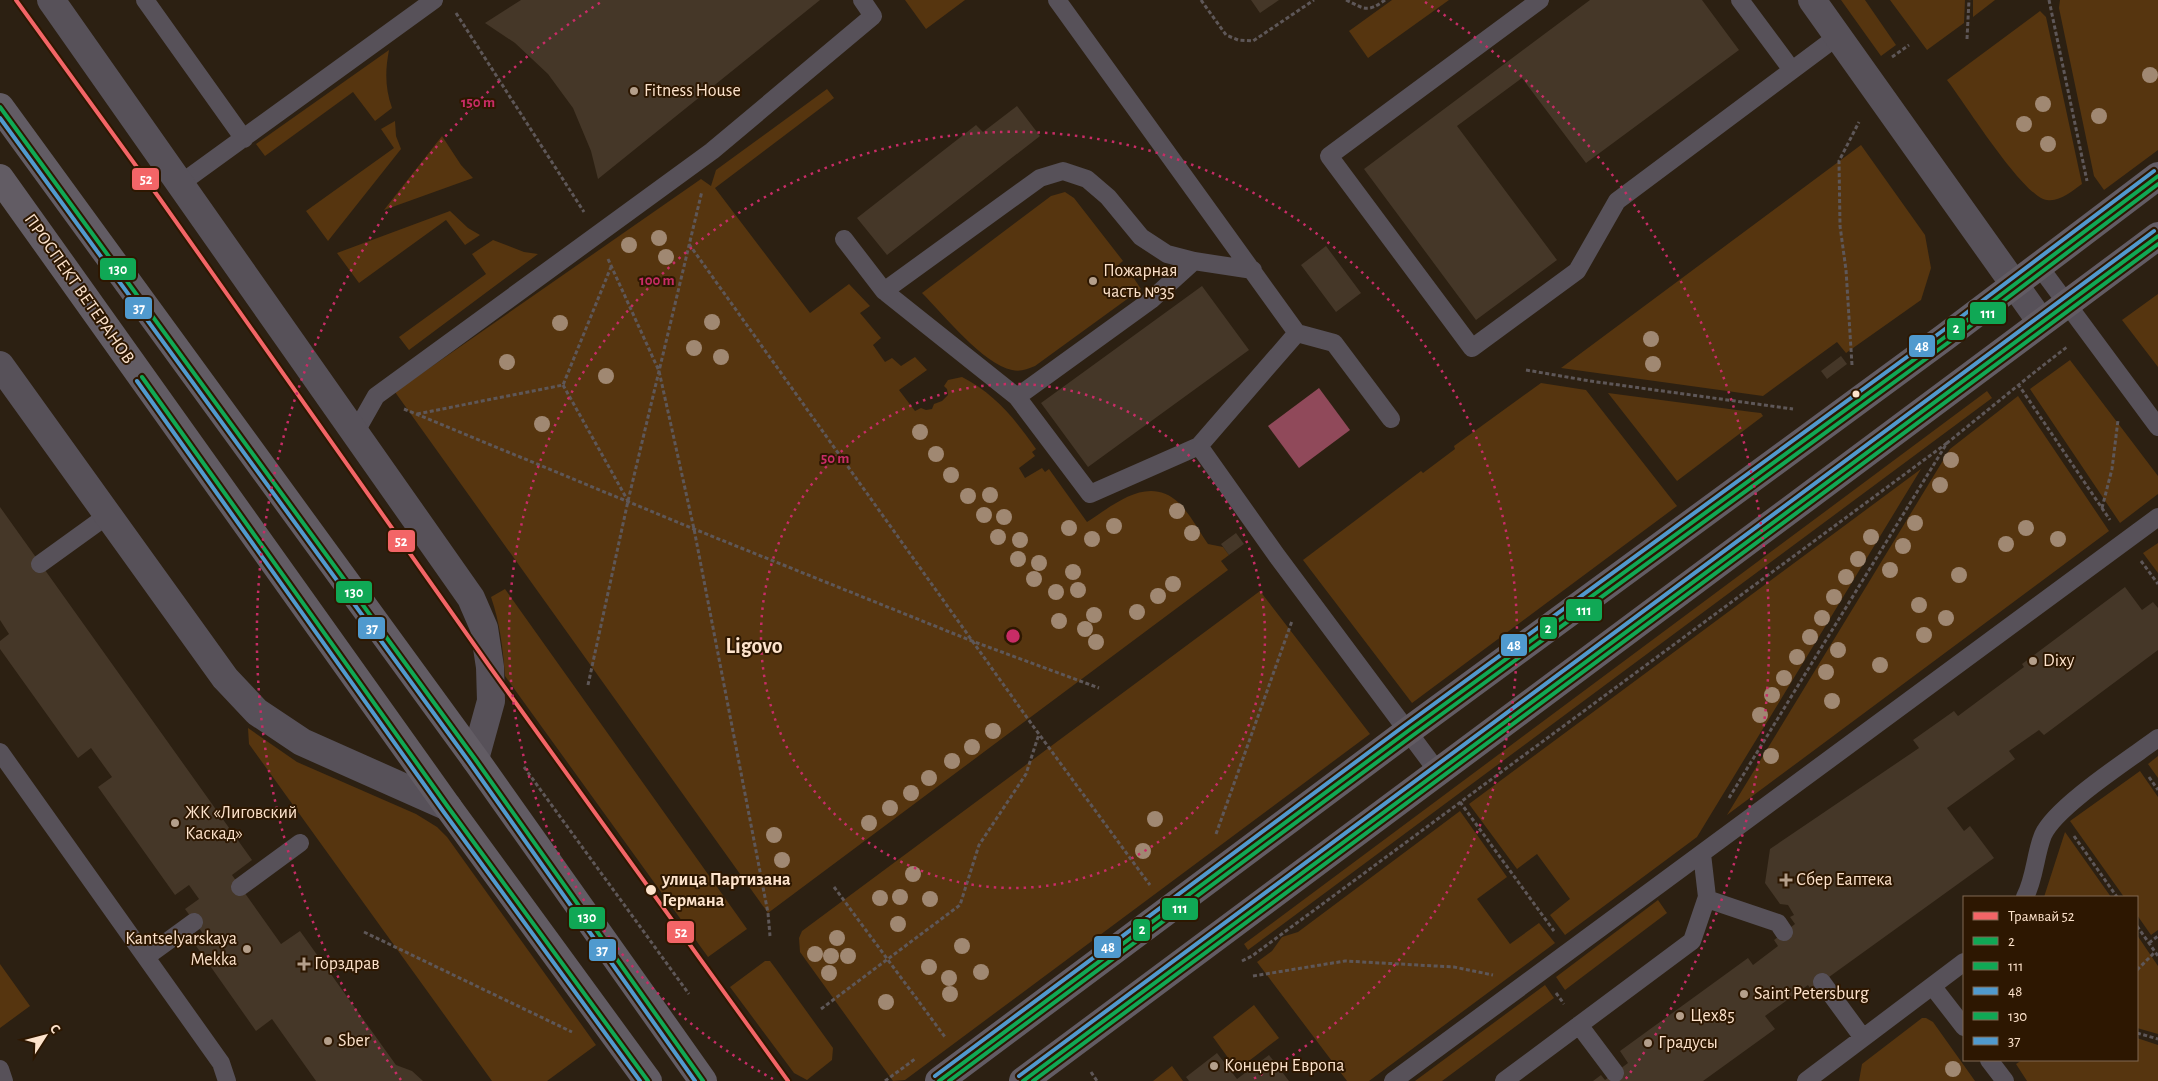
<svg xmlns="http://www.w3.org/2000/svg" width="2158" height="1081" font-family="'Alegreya Sans',sans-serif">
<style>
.green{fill:#56350f}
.water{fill:#90495a}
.building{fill:#453728}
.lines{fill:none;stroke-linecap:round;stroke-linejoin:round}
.path{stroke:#5e5758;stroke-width:3;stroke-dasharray:4 2.5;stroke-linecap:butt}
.service{stroke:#575159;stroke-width:18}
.minor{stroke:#575159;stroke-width:28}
.secondary{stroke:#625c64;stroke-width:28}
.bus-1-casing{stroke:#2d1701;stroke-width:8}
.bus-2-casing{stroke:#2d1701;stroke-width:8}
.bus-3-casing{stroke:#2d1701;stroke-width:8}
.bus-4-casing{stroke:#2d1701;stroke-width:8}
.bus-5-casing{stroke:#2d1701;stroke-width:8}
.bus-1{stroke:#10a855;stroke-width:4}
.bus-2{stroke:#10a855;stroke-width:4}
.bus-3{stroke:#509ace;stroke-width:4}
.bus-4{stroke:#10a855;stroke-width:4}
.bus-5{stroke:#509ace;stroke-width:4}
.tram-1-casing{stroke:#2d1701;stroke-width:8}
.tram-1{stroke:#f36567;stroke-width:4}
.tree{fill:#a08872}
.ring{fill:none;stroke:#c82c66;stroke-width:2.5;stroke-dasharray:2.5 5}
.poi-dot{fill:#b49f8b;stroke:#2d1701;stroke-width:2}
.bus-dot{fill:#fde3cc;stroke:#2d1701;stroke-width:2}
.labels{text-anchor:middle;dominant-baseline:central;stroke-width:4;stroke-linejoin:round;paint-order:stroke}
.poi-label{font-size:18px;fill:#fde3cc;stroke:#2d1701;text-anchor:start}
.street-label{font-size:18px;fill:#fde3cc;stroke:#2d1701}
.stop-label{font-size:18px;font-weight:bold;fill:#fde3cc;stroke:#2d1701;text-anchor:start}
.district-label{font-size:22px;font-weight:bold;fill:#fde3cc;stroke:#2d1701}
.centre{fill:#c82c66;stroke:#2d1701;stroke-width:2.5}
.ring-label{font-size:15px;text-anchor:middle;font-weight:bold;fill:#c82c66;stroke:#2d1701;stroke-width:4;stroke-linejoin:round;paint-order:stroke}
.line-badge{stroke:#2d1701;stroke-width:2}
.badge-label{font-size:14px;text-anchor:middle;font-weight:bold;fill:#fff}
</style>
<rect width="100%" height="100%" fill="#2c2012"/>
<path class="green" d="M905,0H965L926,29Z
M1392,0H1449L1368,58L1349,31Z
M1841,0H1865L1896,45L1881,56Z
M1890,0H1965L1964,23L1927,50Z
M1973,0H1995L1973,17Z
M2060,0H2158V150L2104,190L2094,176L2059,8Z
M2040,11L2046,17L2082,184C2072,191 2060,202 2047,200C2024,198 1964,102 1947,80Z
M389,50C385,71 385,88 392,108L375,121L353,92L265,156L256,144Z
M827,89L834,98L715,188L810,313L849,284L870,306L860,313L881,338L873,345L885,362L892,358L901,366L915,357L927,370L899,390L915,411L921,408L926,410L932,409L934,404L942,401L948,395L947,389L944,386L948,380L962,377C995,394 1015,419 1036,449L1032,452L1035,456L1019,468L1025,478L1042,468L1045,472L1049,469L1087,522C1114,505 1148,474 1179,503C1190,514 1199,531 1208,544L1223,547L1229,555L1221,561L1228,570L768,913L395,392L701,179L711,186L716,170Z
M395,121L396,136L401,149L328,241L306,211L394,148L381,129Z
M442,136L461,165L473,178L384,210Z
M1861,145L1925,235L1931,268L1921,300L1846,353L1837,342L1763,396L1561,368Z
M1065,192L1074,198L1123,261L1118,265L1123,271L1127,268L1141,289L1035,366C1027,369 1021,372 1012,370C984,365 943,314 922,293L1051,196Z
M450,211L468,228L480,235L465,245L446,220L359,283L337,253Z
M493,240L524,252L538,254L409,350L399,337L486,274L472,254Z
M2158,294V367L2122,320Z
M2070,360L2158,476V494L2120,523L2030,389Z
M1541,383L1586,390L1677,506L1412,703L1303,560L1421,471L1423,473L1455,449L1454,446Z
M1987,391L1992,398L1248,950L1244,944Z
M1608,393L1752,412L1761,413L1763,416L1677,481Z
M2018,396L2109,531L1727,815L1950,449Z
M1921,469L1697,837L1565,935L1550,915L1570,899L1537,854L1517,869L1469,804Z
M2158,543V573L2143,553Z
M505,589L747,929L708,957L505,676C503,649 500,623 491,597Z
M1260,591L1370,734L905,1080L893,1081L800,952L799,938L802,931Z
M248,728L297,762L416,814L437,827L447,837L596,1045L547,1081H492L249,744Z
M2158,756V778L2148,764Z
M2140,771L2158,797V930L2151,935L2137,915V897H2124L2070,821Z
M1460,811L1507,877L1477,899L1510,944L1539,923L1555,943L1369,1081H1347L1257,962L1272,951L1282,937L1298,932Z
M2065,832L2111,897H2044Z
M1658,900L1667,913L1565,990L1556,977Z
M2137,935L2158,966V1034L2137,1028Z
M765,961H770L776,969L833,1048L832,1060L807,1080L794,1073L730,987Z
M0,964L30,1006L0,1028Z
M1545,985L1554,998L1442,1081H1415Z
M1254,1005L1279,1038L1237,1070L1213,1037Z
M1922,1018H1926L1933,1022L1975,1081H1859L1862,1064Z
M2137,1038L2158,1045V1081H2027L2016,1064L2022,1060H2137Z
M1172,1066L1183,1081H1153Z"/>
<path class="water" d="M1319,388L1350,430L1299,468L1268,426Z"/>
<path class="building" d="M521,0H820L598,179L591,151L573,108L548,74L515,43L485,23Z
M1251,0H1279L1260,13Z
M1590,0H1702L1739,50L1586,163L1522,78L1457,126L1557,260L1476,320L1364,169Z
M1017,106L1040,136L887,255L857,218L976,125L983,132Z
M1326,246L1361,293L1336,312L1301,265Z
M1202,286L1249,350L1088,467L1041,403Z
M1841,356L1847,364L1827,379L1821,371Z
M0,507L252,860L232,875L281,944L300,931L396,1065L412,1071L423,1081H316L272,1019L256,1031L194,943L204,935L185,909L199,899L189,885L175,895L98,787L112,777L91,748L78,758L0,649V641L9,634L0,620Z
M1236,533L1244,544L1229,555L1221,544Z
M2125,587L2142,610L2153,602L2158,608V650L2044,735L2039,730L2009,751L2015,759L1947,808L1964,831L1970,826L1994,858L1811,990L1808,985L1765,1016L1775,1029L1703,1081H1593L1601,1075L1605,1080L1628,1063L1620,1051L1748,958L1753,965L1778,946L1774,940L1795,924L1790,917L1794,915L1788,905L1780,904L1765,883L1770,849L1919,748L1913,740L1954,711L1958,716L2024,667L2022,664Z
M1217,1053L1237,1079L1269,1055L1289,1081H1189L1186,1077Z"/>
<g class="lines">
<path class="path" d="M1201,0L1226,35L1238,40L1253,41L1314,0
M1346,0C1365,9 1367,13 1385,0
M2049,0L2087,181
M456,13L584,212
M1967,39L1969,0
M1892,57L1909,45
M689,244L1033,726L1150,885
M608,259L659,371L694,529L768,913L770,936
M1852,365L1846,270L1840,226L1839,161L1859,122
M1526,370L1590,381L1793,409
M2018,384L2110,520
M563,385L628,501
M404,409L694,529L972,641L1099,688
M417,414L563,385L611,267
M2102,508L2112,469L2118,420
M2141,561L2158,584
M588,685L628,501L702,191
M524,767L689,994
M2149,777L2158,790
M1729,798L1947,443C1987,411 2026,378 2067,347
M1460,802L1554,931
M1216,834L1292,621
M2074,836L2117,897
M834,887L945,1037
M2137,926L2158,956
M364,932L572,1032
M2149,943L2158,936
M1242,961L1252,956L1947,443
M2137,970L2155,952
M1253,976L1345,961L1454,967L1493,975
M1556,993L1564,1004
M821,1009L960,905L979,845L1026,774L1039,734
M2137,1033L2158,1039
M1091,1072L1097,1081
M885,1081L915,1059"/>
<path class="service" d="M145,0L244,139
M1057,0L1297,333L1199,446L1277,556L1438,772
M1540,0L1329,156L1472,348L1577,271L1617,201L1838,36
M1740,0L1792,70
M180,184L434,0
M844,239L884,291L1017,397L1090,494L1199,446
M2039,266L2158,427
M884,291L1040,178L1063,171L1087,179L1108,197L1141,237L1167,254L1194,261L1253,270
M1297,333L1334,343L1391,419
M1017,397L1151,300L1194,261
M355,433L376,396L712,151L873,16L862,0
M40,564L108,515
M0,752L221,1063L227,1081
M240,887L300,843
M2025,897C2035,878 2035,855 2043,835C2055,807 2131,758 2158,738
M1707,899L1778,923L1784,932
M146,957L194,922
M1822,982L1863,1038
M1933,987L1964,1027
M1579,1025L1615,1073
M1989,1060L2005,1081
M0,1069L4,1081
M1393,1081L2158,517
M1504,1081L1692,941L1707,897L1702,854
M1806,1081L1964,962"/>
<path class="minor" d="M51,0L471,598L484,628L490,667L491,701L475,759
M1812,0L2041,322
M0,365L225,678L257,712L302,742L448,807"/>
<path class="secondary" d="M0,107L475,759L703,1081
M0,178L448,807L648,1081
M939,1081L1408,731L1945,337L2158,176
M1023,1081L2158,236"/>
<g class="bus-1-casing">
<path id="bus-1" d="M939,1081L1408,731L1945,337L2158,176
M1023,1081L2158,236"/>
</g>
<g class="bus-2-casing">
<path id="bus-2" d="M949,1081L1412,736L1949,342L2158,184
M1033,1081L2158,244"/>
</g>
<g class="bus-3-casing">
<path id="bus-3" d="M935,1076L1404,726L1941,332L2154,171
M1019,1076L2154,231"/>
</g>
<g class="bus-4-casing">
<path id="bus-4" d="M0,107L475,759L703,1081
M142,377L448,807L648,1081"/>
</g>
<g class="bus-5-casing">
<path id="bus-5" d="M0,118L470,763L695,1081
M137,381L443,811L640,1081"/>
</g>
<use href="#bus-1" class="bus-1"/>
<use href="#bus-2" class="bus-2"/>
<use href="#bus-3" class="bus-3"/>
<use href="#bus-4" class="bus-4"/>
<use href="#bus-5" class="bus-5"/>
<g class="tram-1-casing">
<path id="tram-1" d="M16,0L160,199L490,667L788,1081"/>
</g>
<use href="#tram-1" class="tram-1"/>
</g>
<g class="tree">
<circle cx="2150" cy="75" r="8"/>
<circle cx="2043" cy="104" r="8"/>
<circle cx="2099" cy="116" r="8"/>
<circle cx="2024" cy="124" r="8"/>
<circle cx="2048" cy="144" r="8"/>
<circle cx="659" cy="238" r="8"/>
<circle cx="629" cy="245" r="8"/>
<circle cx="666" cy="257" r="8"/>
<circle cx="712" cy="322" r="8"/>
<circle cx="560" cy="323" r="8"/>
<circle cx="1651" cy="339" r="8"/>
<circle cx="694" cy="348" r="8"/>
<circle cx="721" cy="357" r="8"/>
<circle cx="507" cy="362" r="8"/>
<circle cx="1653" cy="364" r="8"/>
<circle cx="606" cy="376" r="8"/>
<circle cx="542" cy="424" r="8"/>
<circle cx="920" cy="432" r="8"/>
<circle cx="936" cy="454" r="8"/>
<circle cx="1951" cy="460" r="8"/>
<circle cx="951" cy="475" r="8"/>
<circle cx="1940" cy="485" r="8"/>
<circle cx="990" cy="495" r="8"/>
<circle cx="968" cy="496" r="8"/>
<circle cx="1177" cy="511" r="8"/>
<circle cx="984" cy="515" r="8"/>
<circle cx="1004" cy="517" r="8"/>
<circle cx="1915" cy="523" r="8"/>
<circle cx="1114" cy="526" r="8"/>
<circle cx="1069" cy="528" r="8"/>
<circle cx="2026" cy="528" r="8"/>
<circle cx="1192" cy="533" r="8"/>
<circle cx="998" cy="537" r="8"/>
<circle cx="1871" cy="537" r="8"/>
<circle cx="1092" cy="539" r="8"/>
<circle cx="2058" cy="539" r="8"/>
<circle cx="1020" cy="540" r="8"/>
<circle cx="2006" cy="544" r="8"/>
<circle cx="1903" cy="546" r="8"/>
<circle cx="1018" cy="559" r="8"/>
<circle cx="1858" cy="559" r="8"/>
<circle cx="1039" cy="563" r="8"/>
<circle cx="1890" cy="570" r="8"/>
<circle cx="1073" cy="572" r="8"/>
<circle cx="1959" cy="575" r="8"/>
<circle cx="1846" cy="577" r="8"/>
<circle cx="1034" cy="579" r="8"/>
<circle cx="1173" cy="584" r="8"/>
<circle cx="1078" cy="590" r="8"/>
<circle cx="1056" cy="592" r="8"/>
<circle cx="1158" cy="596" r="8"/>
<circle cx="1834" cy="597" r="8"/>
<circle cx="1919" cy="605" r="8"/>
<circle cx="1137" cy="612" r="8"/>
<circle cx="1094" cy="615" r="8"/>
<circle cx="1822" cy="618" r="8"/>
<circle cx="1946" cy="618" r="8"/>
<circle cx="1059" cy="621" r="8"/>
<circle cx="1085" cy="629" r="8"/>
<circle cx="1924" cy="635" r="8"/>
<circle cx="1810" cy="637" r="8"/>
<circle cx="1096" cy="642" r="8"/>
<circle cx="1838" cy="650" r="8"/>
<circle cx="1797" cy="657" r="8"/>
<circle cx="1880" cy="665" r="8"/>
<circle cx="1826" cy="672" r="8"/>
<circle cx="1784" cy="678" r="8"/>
<circle cx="1772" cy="695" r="8"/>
<circle cx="1832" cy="701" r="8"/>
<circle cx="1760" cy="715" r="8"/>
<circle cx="993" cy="731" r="8"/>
<circle cx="972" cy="747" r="8"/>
<circle cx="1771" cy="756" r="8"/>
<circle cx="952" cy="761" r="8"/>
<circle cx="929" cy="778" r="8"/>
<circle cx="911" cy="793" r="8"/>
<circle cx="890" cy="808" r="8"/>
<circle cx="1155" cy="819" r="8"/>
<circle cx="869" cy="823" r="8"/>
<circle cx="774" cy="835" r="8"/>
<circle cx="1143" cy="851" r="8"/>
<circle cx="782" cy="860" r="8"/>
<circle cx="913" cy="874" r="8"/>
<circle cx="900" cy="897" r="8"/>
<circle cx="880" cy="898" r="8"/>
<circle cx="930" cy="899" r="8"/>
<circle cx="898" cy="924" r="8"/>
<circle cx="837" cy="938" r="8"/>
<circle cx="962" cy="946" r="8"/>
<circle cx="815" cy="954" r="8"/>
<circle cx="831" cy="956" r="8"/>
<circle cx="848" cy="956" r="8"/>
<circle cx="929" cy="967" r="8"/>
<circle cx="981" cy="972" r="8"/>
<circle cx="829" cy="973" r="8"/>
<circle cx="949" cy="978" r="8"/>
<circle cx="950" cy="994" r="8"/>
<circle cx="886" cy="1002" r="8"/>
<circle cx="1953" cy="1069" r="8"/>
</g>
<g class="ring">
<circle cx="1013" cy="636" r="252"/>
<path d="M773 1079A504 504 0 1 1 1253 1079"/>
<path d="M401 1080A756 756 0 0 1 601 2M1425 2A756 756 0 0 1 1625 1080"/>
</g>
<g class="poi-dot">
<circle cx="634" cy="91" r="5"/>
<circle cx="1093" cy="281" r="5"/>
<circle cx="2033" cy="661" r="5"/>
<circle cx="175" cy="823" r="5"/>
<path d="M1783.5 872.5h5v5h5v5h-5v5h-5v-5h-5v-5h5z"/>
<circle cx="247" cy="949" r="5"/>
<path d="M301.5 956.5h5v5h5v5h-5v5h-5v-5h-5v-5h5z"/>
<circle cx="1744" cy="994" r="5"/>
<circle cx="1680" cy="1016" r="5"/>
<circle cx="328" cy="1041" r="5"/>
<circle cx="1648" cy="1043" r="5"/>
<circle cx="1214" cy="1066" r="5"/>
</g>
<g class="bus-dot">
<circle cx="1856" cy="394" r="4.5"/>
<circle cx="651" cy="890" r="6"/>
</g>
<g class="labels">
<g class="poi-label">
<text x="644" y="91">Fitness House</text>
<text x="1103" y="271">Пожарная<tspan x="1103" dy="21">часть №35</tspan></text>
<text x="2043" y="661">Dixy</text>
<text x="185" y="813">ЖК «Лиговский<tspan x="185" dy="21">Каскад»</tspan></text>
<text x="1796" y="880">Сбер Еаптека</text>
<text x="237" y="939" text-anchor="end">Kantselyarskaya<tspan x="237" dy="21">Mekka</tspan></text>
<text x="314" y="964">Горздрав</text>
<text x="1754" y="994">Saint Petersburg</text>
<text x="1690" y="1016">Цех85</text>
<text x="338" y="1041">Sber</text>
<text x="1658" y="1043">Градусы</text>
<text x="1224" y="1066">Концерн Европа</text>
</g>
<g class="street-label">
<text transform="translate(79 289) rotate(55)">ПРОСПЕКТ ВЕТЕРАНОВ</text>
</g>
<g class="stop-label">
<text x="662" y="880">улица Партизана<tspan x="662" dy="21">Германа</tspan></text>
</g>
<g class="district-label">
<text x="754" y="646">Ligovo</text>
</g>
</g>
<circle cx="1013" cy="636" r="8" class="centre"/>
<g class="ring-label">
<text x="478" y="107">150 m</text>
<text x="657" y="285">100 m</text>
<text x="835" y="463">50 m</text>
</g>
<g class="line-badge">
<rect x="131" y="167" width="29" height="24" rx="5" fill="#f36567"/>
<rect x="99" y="257" width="38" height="24" rx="5" fill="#10a855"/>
<rect x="124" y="296" width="29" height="24" rx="5" fill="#509ace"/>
<rect x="1969" y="301" width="38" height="24" rx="5" fill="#10a855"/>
<rect x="1946" y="317" width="20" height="24" rx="5" fill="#10a855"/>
<rect x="1908" y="334" width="28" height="24" rx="5" fill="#509ace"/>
<rect x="387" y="529" width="29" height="24" rx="5" fill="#f36567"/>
<rect x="335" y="580" width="38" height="24" rx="5" fill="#10a855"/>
<rect x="1565" y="598" width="38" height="24" rx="5" fill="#10a855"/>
<rect x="1539" y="616" width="19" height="24" rx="5" fill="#10a855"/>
<rect x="357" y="616" width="29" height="24" rx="5" fill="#509ace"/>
<rect x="1500" y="633" width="28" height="24" rx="5" fill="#509ace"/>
<rect x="1161" y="897" width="38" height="24" rx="5" fill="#10a855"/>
<rect x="568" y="906" width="38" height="24" rx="5" fill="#10a855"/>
<rect x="1132" y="918" width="19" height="24" rx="5" fill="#10a855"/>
<rect x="666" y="920" width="29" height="24" rx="5" fill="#f36567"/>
<rect x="1093" y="935" width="29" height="24" rx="5" fill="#509ace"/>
<rect x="588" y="938" width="29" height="24" rx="5" fill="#509ace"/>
</g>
<g class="badge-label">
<text x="146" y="184">52</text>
<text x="118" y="274">130</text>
<text x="139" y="313">37</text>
<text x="1988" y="318">111</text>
<text x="1956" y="333">2</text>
<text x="1922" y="351">48</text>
<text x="401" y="546">52</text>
<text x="354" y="597">130</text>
<text x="1584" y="615">111</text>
<text x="1548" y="633">2</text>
<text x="372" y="633">37</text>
<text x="1514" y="650">48</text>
<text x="1180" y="913">111</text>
<text x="587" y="922">130</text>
<text x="1142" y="934">2</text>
<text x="681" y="937">52</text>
<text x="1108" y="952">48</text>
<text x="602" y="955">37</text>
</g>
<rect x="1963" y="896" width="175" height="165" fill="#2d1701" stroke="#806952"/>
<rect x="1973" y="912" width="25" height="8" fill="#f36567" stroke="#806952"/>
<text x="2008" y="921" font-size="15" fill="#fde3cc">Трамвай 52</text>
<rect x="1973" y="937" width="25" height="8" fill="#10a855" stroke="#806952"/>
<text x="2008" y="946" font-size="15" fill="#fde3cc">2</text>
<rect x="1973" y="962" width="25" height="8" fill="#10a855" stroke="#806952"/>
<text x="2008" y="971" font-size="15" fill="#fde3cc">111</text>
<rect x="1973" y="987" width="25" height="8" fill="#509ace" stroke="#806952"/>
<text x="2008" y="996" font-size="15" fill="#fde3cc">48</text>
<rect x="1973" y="1012" width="25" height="8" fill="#10a855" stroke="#806952"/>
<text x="2008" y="1021" font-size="15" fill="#fde3cc">130</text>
<rect x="1973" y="1037" width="25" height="8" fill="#509ace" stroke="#806952"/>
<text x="2008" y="1046" font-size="15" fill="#fde3cc">37</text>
<g transform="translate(45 1036) rotate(54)" stroke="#2d1701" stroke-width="4" paint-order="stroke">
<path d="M0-4L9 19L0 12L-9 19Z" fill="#fde3cc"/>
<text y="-8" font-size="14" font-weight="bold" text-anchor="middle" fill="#fde3cc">С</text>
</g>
</svg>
